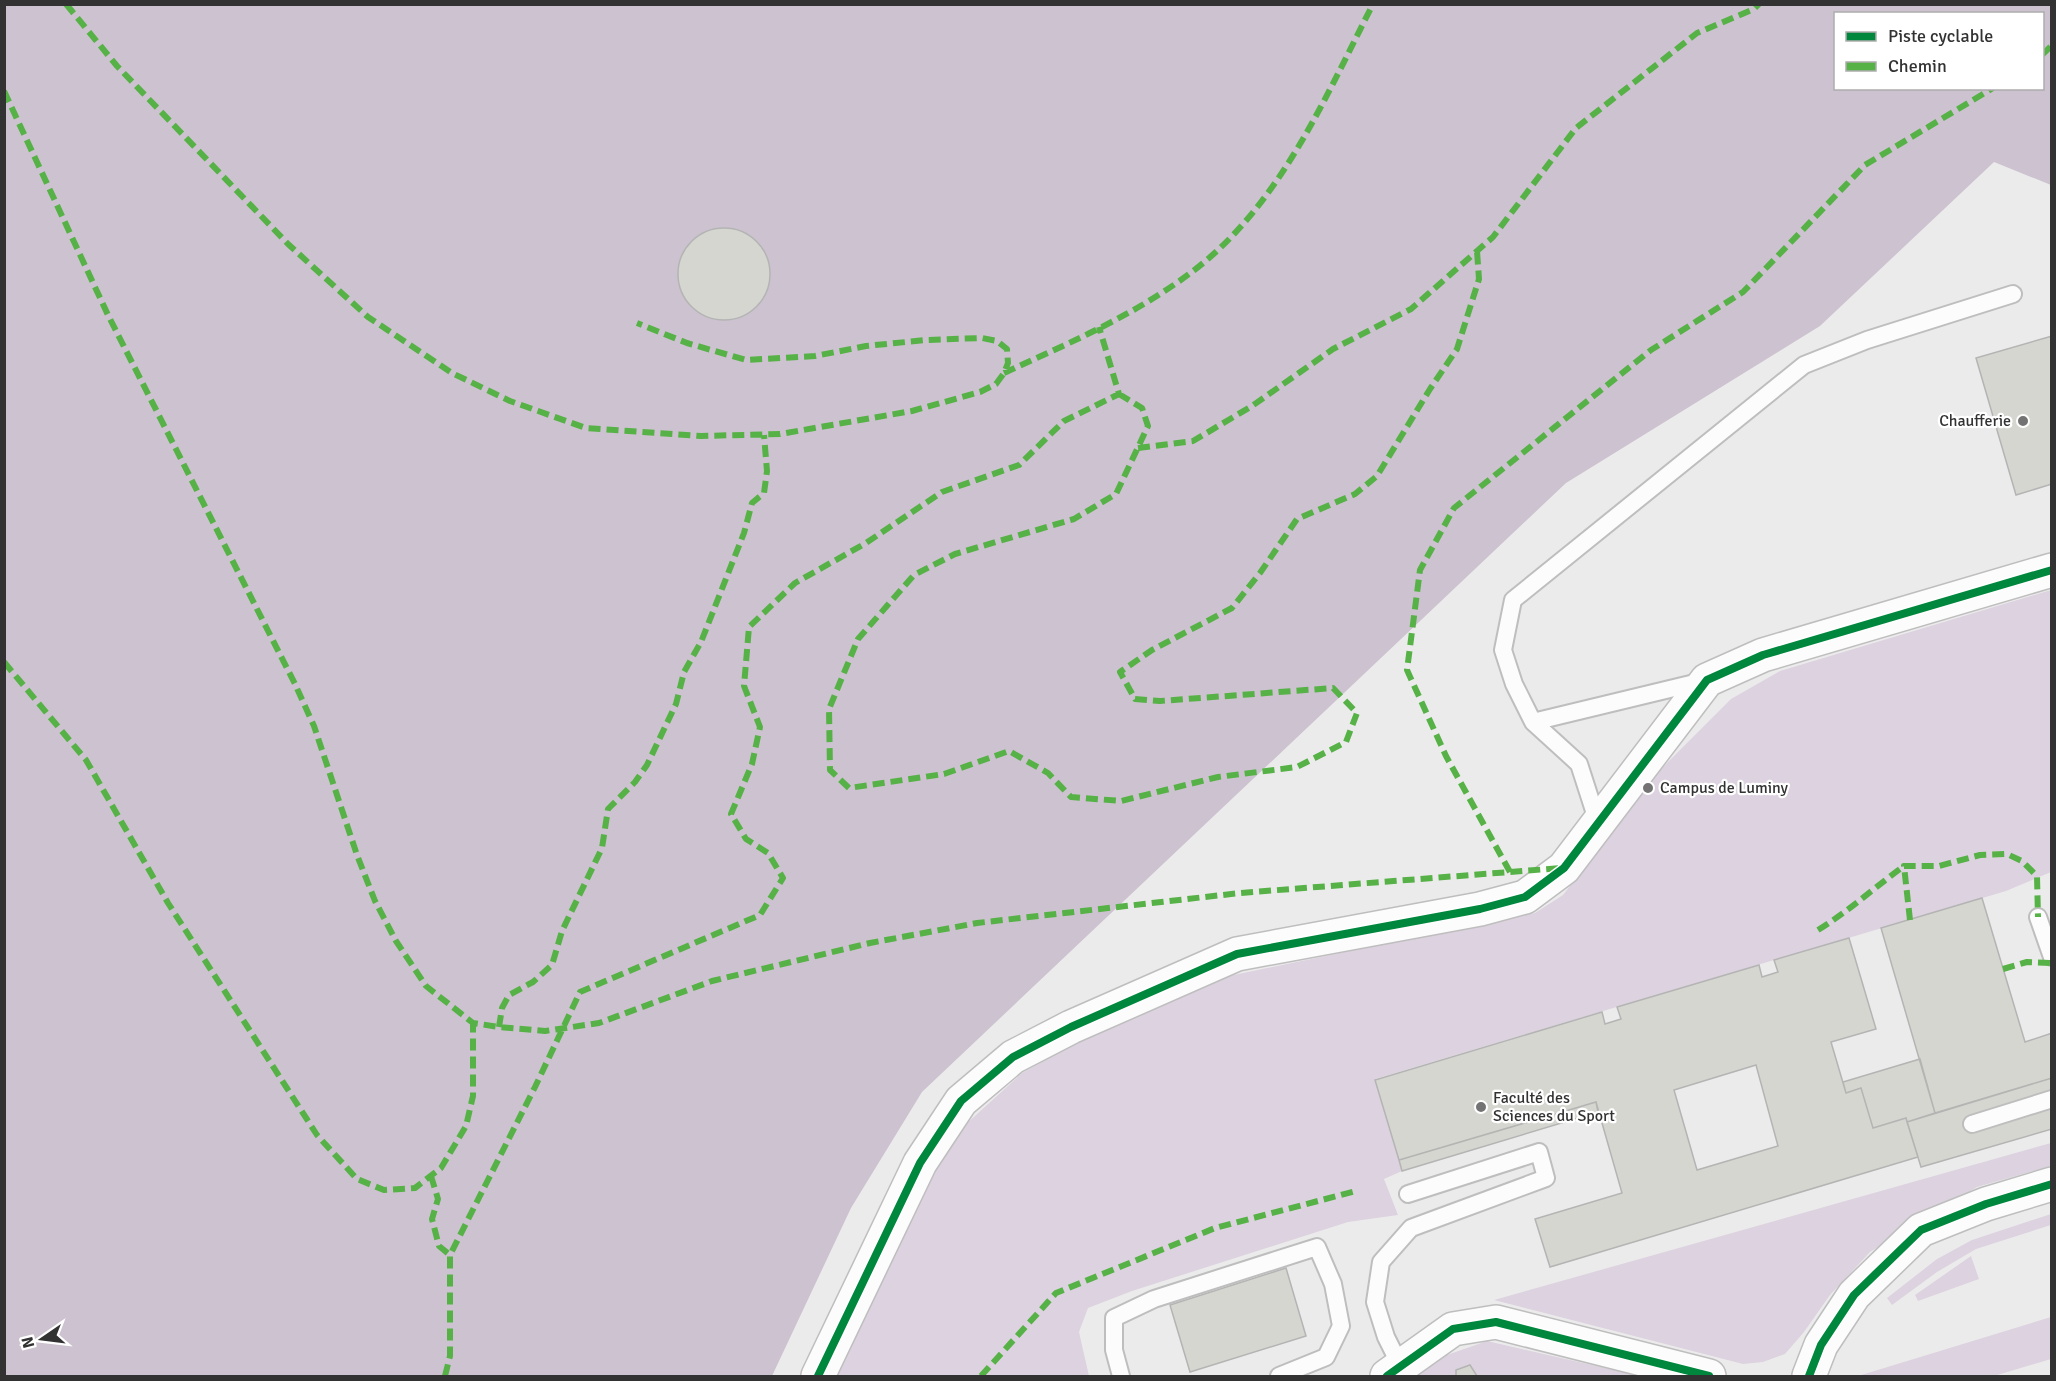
<svg xmlns="http://www.w3.org/2000/svg" width="2056" height="1381" font-family="Signika,sans-serif">
<style>
.green{fill:#ddd2df}
.forest{fill:#cdc2cf;fill-rule:evenodd}
.building{fill:#d6d6d0;stroke:#b4b4b4;stroke-width:1.5;fill-rule:evenodd}
.lines{fill:none;stroke-linecap:round;stroke-linejoin:round}
.lane-casing{stroke:#bebebe;stroke-width:20}
.street-casing{stroke:#bebebe;stroke-width:36}
.lane{stroke:#fcfcfc;stroke-width:16}
.street{stroke:#fcfcfc;stroke-width:33}
.quiet{stroke:#56b246;stroke-width:6;stroke-dasharray:12 6;stroke-linecap:butt}
.cycleway-casing{stroke:#fff;stroke-width:11}
.cycleway{stroke:#00873e;stroke-width:8}
.poi-dot{fill:#747374;stroke:#fff;stroke-width:2}
.labels{text-anchor:middle;dominant-baseline:central;stroke-width:4.5;stroke-linejoin:round;paint-order:stroke}
.poi-label{font-size:16px;fill:#333233;stroke:#fff;text-anchor:start}
</style>
<rect width="100%" height="100%" fill="#ecebec"/>
<path class="green" d="M2051,590V872L2006,891L1375,1079L1402,1171L1384,1179L1398,1215L1348,1222L1132,1291L1088,1308L1079,1332L1089,1376H836L923,1185L954,1135L1022,1073L1102,1029L1224,977L1535,913L1563,895L1656,774L1731,699L1780,671Z
M2051,1143V1166L1977,1187L1870,1252L1830,1295L1804,1332L1785,1354L1763,1362L1743,1364L1494,1300Z
M2051,1214V1225L1976,1249L1937,1272L1892,1305L1887,1298L1937,1259L1972,1240Z
M1971,1256L1979,1279L1918,1301L1915,1295Z
M2051,1317V1359L1994,1376H1858Z
M1487,1341L1640,1376H1417L1444,1356Z"/>
<path class="forest" d="M5,4L2051,5V185L1994,162L1820,326L1566,483L922,1092L851,1208L772,1376H5ZM1836,14H2042V88H1836Z"/>
<path class="building" d="M678 274a46 46 0 1 1 92 0a46 46 0 1 1-92 0Z
M2052,336V484L2016,495L1976,358Z
M1982,898L2025,1042L2052,1033V1078L1935,1113L1881,928Z
M1849,938L1876,1029L1831,1042L1846,1093L1861,1088L1873,1128L1906,1118L1918,1157L1550,1267L1535,1219L1622,1193L1596,1102L1399,1160L1375,1080L1602,1012L1605,1024L1621,1019L1617,1007L1759,965L1762,977L1778,972L1774,960ZM1756,1065L1778,1146L1697,1170L1674,1090Z
M1920,1059L1935,1113L1907,1122L1906,1118L1873,1128L1861,1088L1846,1093L1843,1082Z
M2052,1078V1129L1921,1167L1907,1122Z
M1596,1102L1598,1112L1402,1171L1399,1160Z
M1286,1268L1306,1336L1190,1372L1170,1305Z
M1470,1365L1477,1376H1456V1370Z"/>
<g class="lines">
<g class="lane-casing">
<path id="lane" d="M1703,681L1533,722L1514,684L1503,650L1513,600L1804,365L1867,340L2013,294
M1533,722L1579,764L1598,823
M2038,917L2052,957
M1972,1124L2052,1099
M1401,1367L1386,1337L1375,1302L1381,1262L1411,1228L1546,1178L1539,1152L1408,1194
M1121,1376L1114,1350V1318L1154,1299L1317,1247L1333,1284L1341,1326L1326,1357L1279,1376"/>
</g>
<g class="street-casing">
<path id="street" d="M818,1376L920,1163L961,1101L1013,1057L1071,1027L1237,954L1480,909L1525,897L1564,868L1707,680L1763,655L2052,570
M1387,1376L1453,1329L1496,1322L1709,1376
M1809,1376L1821,1345L1854,1295L1921,1230L1986,1204L2052,1184"/>
</g>
<use href="#lane" class="lane"/>
<use href="#street" class="street"/>
<path class="quiet" d="M66,4L117,66L288,244L368,317L452,373L510,401L586,428L701,436L780,434L912,411L980,392L996,384L1004,373L1008,363L1007,349L997,341L982,338L926,340L866,346L815,356L746,360L687,343L637,323
M2042,55L2052,45
M4,91L108,315L295,684L314,726L357,855L375,901L396,941L426,986L473,1023L499,1027L545,1031L599,1023L712,981L870,943L977,923L1240,893L1561,868
M1004,373C1067,344 1133,316 1189,274C1278,209 1324,100 1373,4
M1119,394L1142,408L1148,426L1116,494L1074,519L955,554L914,575L858,639L829,709L830,770L849,788L944,774L1009,751L1048,773L1071,797L1121,801L1218,777L1297,767L1346,742L1357,713L1333,688L1160,701L1135,699L1120,672L1152,650L1232,608L1260,573L1297,519L1355,494L1377,476L1430,389L1457,349L1479,279L1477,251
M1138,448L1193,441L1252,406L1333,349L1411,309L1493,237L1576,128L1697,33L1754,9L1759,4
M4,662L86,760L168,903L317,1135L357,1179L384,1190L415,1188L441,1168L466,1126L473,1096V1023
M1510,872L1446,756L1407,670L1420,570L1454,508L1651,350L1743,292L1865,165L1993,88
M1910,920L1904,866H1939L1980,855L2007,854L2022,861L2037,876L2038,917
M1818,930C1849,911 1875,887 1904,866
M2003,969L2027,962L2052,963
M499,1027L502,1008L509,995L533,982L552,965L562,931L602,848L608,809L635,782L647,765L676,704L684,672L701,642L744,533L752,503L764,493L767,471L764,435
M431,1176L438,1199L432,1219L439,1246L450,1255
M445,1376L450,1356V1255L535,1087L580,992L760,915L783,878L768,853L746,839L731,814L752,764L760,727L744,686L749,627L795,583L866,543L942,492L1019,465L1064,421L1119,394L1099,327
M981,1376L1056,1293L1215,1228L1356,1191"/>
<g class="cycleway-casing">
<path id="cycleway" d="M818,1376L920,1163L961,1101L1013,1057L1071,1027L1237,954L1480,909L1525,897L1564,868L1707,680L1763,655L2052,570
M1387,1376L1453,1329L1496,1322L1709,1376
M1809,1376L1821,1345L1854,1295L1921,1230L1986,1204L2052,1184"/>
</g>
<use href="#cycleway" class="cycleway"/>
</g>
<g class="poi-dot">
<circle cx="2023" cy="421" r="6"/>
<circle cx="1648" cy="788" r="6"/>
<circle cx="1481" cy="1107" r="6"/>
</g>
<g class="labels">
<g class="poi-label">
<text x="2011" y="421" text-anchor="end">Chaufferie</text>
<text x="1660" y="788">Campus de Luminy</text>
<text x="1493" y="1098">Faculté des<tspan x="1493" dy="18">Sciences du Sport</tspan></text>
</g>
</g>
<rect width="2056" height="1381" fill="none" stroke="#333233" stroke-width="12"/>
<rect x="1834" y="12" width="210" height="78" fill="#ffffff" stroke="#adadad" stroke-width="1.5"/>
<rect x="1846" y="32" width="30" height="9" fill="#00873e" stroke="#adadad" stroke-width="1.5"/>
<text x="1888" y="42" font-size="18" fill="#333233">Piste cyclable</text>
<rect x="1846" y="62" width="30" height="9" fill="#56b246" stroke="#adadad" stroke-width="1.5"/>
<text x="1888" y="72" font-size="18" fill="#333233">Chemin</text>
<g transform="translate(42 1339) rotate(256)" stroke="#ffffff" stroke-width="4.5" paint-order="stroke">
<path d="M0-4.5L10 22L0 15L-10 22Z" fill="#333233"/>
<text y="-9" font-size="16" font-weight="bold" text-anchor="middle" fill="#333233">N</text>
</g>
</svg>
